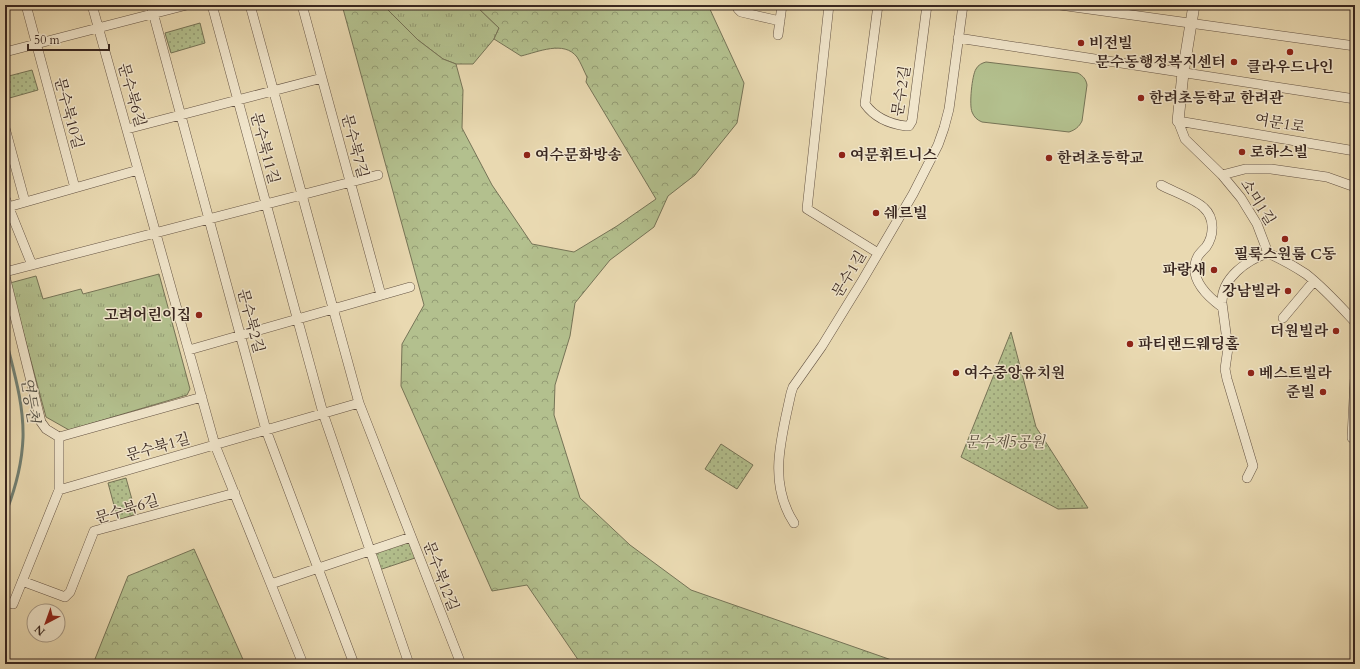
<svg xmlns="http://www.w3.org/2000/svg" width="1360" height="669" font-family="Cardo,'Noto Serif KR',serif">
<style>
.grass{fill:url(#grass-tufts);stroke:#767457}
.forest{fill:url(#forest-crowns);stroke:#767457}
.park{fill:url(#park-dots);stroke:#767457}
.pitch{fill:#b3c08e;stroke:#767457}
.lines{fill:none;stroke-linecap:round;stroke-linejoin:round}
.stream{stroke:#717f72;stroke-width:3}
.minor-casing{stroke:#655444;stroke-width:10}
.tertiary-casing{stroke:#655444;stroke-width:12}
.minor{stroke:#f1e6cc;stroke-width:9}
.tertiary{stroke:#f1e6cc;stroke-width:11}
.poi-dot{fill:#8f2418;stroke:#f1e6cc;stroke-width:1.5}
.labels{text-anchor:middle;dominant-baseline:central;stroke-width:3;stroke-linejoin:round;paint-order:stroke}
.poi-label{font-size:15px;font-weight:bold;fill:#392720;stroke:#f1e6cc;text-anchor:start}
.street-label{font-size:15px;fill:#392720;stroke:#f1e6cc}
.park-label{font-size:15px;font-style:italic;fill:#584d3c;stroke:#f1e6cc}
.water-label{font-size:16px;font-style:italic;fill:#504c42;stroke:#f1e6cc}
</style>
<defs>
<pattern id="grass-tufts" width="24" height="20" patternUnits="userSpaceOnUse"><rect width="24" height="20" fill="#b3c08e"/><path d="M3 7l-1-3M5 7V3M7 7l1-3M15 17l-1-3M17 17v-4M19 17l1-3" fill="none" stroke="#939c74"/></pattern>
<pattern id="forest-crowns" width="20" height="18" patternUnits="userSpaceOnUse"><rect width="20" height="18" fill="#b3c08e"/><path d="M2 6a3 3 0 1 1 6 0M12 15a3 3 0 1 1 6 0" fill="none" stroke="#939c74"/></pattern>
<pattern id="park-dots" width="8" height="8" patternUnits="userSpaceOnUse"><rect width="8" height="8" fill="#b3c08e"/><path d="M2 2h.1M6 6h.1" fill="none" stroke="#939c74" stroke-width="1.8" stroke-linecap="round"/></pattern>
</defs>
<rect width="100%" height="100%" fill="#e9d9b1"/>
<filter id="stains"><feTurbulence type="fractalNoise" baseFrequency=".005" numOctaves="4"/><feColorMatrix values="0 0 0 0 .2 0 0 0 0 .09 0 0 0 0 .02 0 0 0 .5 -.17"/></filter>
<radialGradient id="worn" r=".72"><stop offset=".6" stop-color="#630" stop-opacity="0"/><stop offset="1" stop-color="#630" stop-opacity=".3"/></radialGradient>
<path class="grass" d="M383,5H475L499,28L494,39L473,64H456L443,59L418,40Z
M159,274L190,389L187,395L69,430L46,417L10,283L36,276L43,299L81,289L83,294Z"/>
<path class="forest" d="M342,5H383L418,40L443,59L456,64L463,90L462,128L492,185L532,244L574,252L617,226L656,199L586,82L587,77C584,71 581,63 577,57C564,40 538,52 521,56L494,39L499,28L475,5H708L744,83L737,123L695,175L668,196L654,227L610,260L575,303L570,336L555,385L554,415L580,498L630,545L691,590L903,664H581L527,585L492,591L401,386L402,344L424,305Z
M194,549L245,664H93L128,576Z"/>
<path class="park" d="M200,23L205,43L171,53L165,33Z
M32,70L38,90L6,99L5,77Z
M1011,332L1036,427L1088,508L1058,509L961,457Z
M721,444L753,465L737,489L705,469Z
M126,478L136,514L118,520L108,483Z
M406,542L411,545L415,558L379,570L374,556L377,552Z"/>
<path class="pitch" d="M986,62L1078,73C1083,76 1086,79 1087,85L1082,121C1079,127 1075,130 1069,132L982,122C977,120 974,117 972,112C969,105 972,75 976,69C978,65 982,63 986,62Z"/>
<g class="lines">
<path class="stream" d="M5,336C13,369 24,403 23,438C22,465 15,490 5,515"/>
<g class="minor-casing">
<path id="minor" d="M26,5L75,188
M92,5L215,445L303,664
M151,5L266,430L354,664
M212,5L323,413L409,664
M250,5L359,403L461,664
M302,5L381,295
M737,5L738,9L741,12L780,21
M829,5L807,209L878,253
M878,5L865,104C875,118 890,124 906,126H909L912,121L927,5
M1060,5L1355,46
M778,35L782,5
M958,38L1355,99
M5,52L187,5
M5,128L25,202
M127,129L322,78
M1355,151L1178,121L1185,139L1222,175L1241,198L1257,224L1268,253C1281,259 1294,266 1306,274C1324,288 1340,306 1355,322
M1222,175L1245,169H1271L1327,177L1355,187
M1161,185C1172,191 1197,200 1204,208C1215,218 1214,236 1206,247C1203,250 1200,253 1198,256C1187,277 1207,296 1222,307
M5,198L32,265
M8,207L138,170
M5,272L378,175
M5,276L41,422L46,429L59,437
M1283,318L1314,281
M189,350L410,287
M59,437L202,397
M1352,438L1355,378
M1247,478L1253,466L1227,379L1225,369L1228,348L1222,303C1221,278 1247,260 1268,253
M59,490L359,403
M794,523C767,482 782,436 791,393L793,387L822,346L862,281L913,194L938,145L944,128L949,109L963,5
M22,581L65,597L70,592L94,531L235,493
M271,584L411,537
M5,602L13,604L59,490V437"/>
</g>
<g class="tertiary-casing">
<path id="tertiary" d="M1178,121L1183,73L1194,5"/>
</g>
<use href="#minor" class="minor"/>
<use href="#tertiary" class="tertiary"/>
</g>
<g class="poi-dot">
<circle cx="1081" cy="43" r="4"/>
<circle cx="1290" cy="52" r="4"/>
<circle cx="1234" cy="62" r="4"/>
<circle cx="1141" cy="98" r="4"/>
<circle cx="1242" cy="152" r="4"/>
<circle cx="527" cy="155" r="4"/>
<circle cx="842" cy="155" r="4"/>
<circle cx="1049" cy="158" r="4"/>
<circle cx="876" cy="213" r="4"/>
<circle cx="1285" cy="239" r="4"/>
<circle cx="1214" cy="270" r="4"/>
<circle cx="1288" cy="291" r="4"/>
<circle cx="199" cy="315" r="4"/>
<circle cx="1336" cy="331" r="4"/>
<circle cx="1130" cy="344" r="4"/>
<circle cx="956" cy="373" r="4"/>
<circle cx="1251" cy="373" r="4"/>
<circle cx="1323" cy="392" r="4"/>
</g>
<g class="labels">
<g class="poi-label">
<text x="1089" y="43">비전빌</text>
<text x="1226" y="62" text-anchor="end">문수동행정복지센터</text>
<text x="1290" y="67" text-anchor="middle">클라우드나인</text>
<text x="1149" y="98">한려초등학교 한려관</text>
<text x="1250" y="152">로하스빌</text>
<text x="535" y="155">여수문화방송</text>
<text x="850" y="155">여문휘트니스</text>
<text x="1057" y="158">한려초등학교</text>
<text x="884" y="213">쉐르빌</text>
<text x="1285" y="254" text-anchor="middle">필룩스원룸 C동</text>
<text x="1206" y="270" text-anchor="end">파랑새</text>
<text x="1280" y="291" text-anchor="end">강남빌라</text>
<text x="191" y="315" text-anchor="end">고려어린이집</text>
<text x="1328" y="331" text-anchor="end">더원빌라</text>
<text x="1138" y="344">파티랜드웨딩홀</text>
<text x="964" y="373">여수중앙유치원</text>
<text x="1259" y="373">베스트빌라</text>
<text x="1315" y="392" text-anchor="end">준빌</text>
</g>
<g class="street-label">
<text transform="translate(901 91) rotate(-81)">문수2길</text>
<text transform="translate(132 95) rotate(74)">문수북6길</text>
<text transform="translate(69 113) rotate(75)">문수북10길</text>
<text transform="translate(1280 123) rotate(10)">여문1로</text>
<text transform="translate(355 146) rotate(75)">문수북7길</text>
<text transform="translate(265 148) rotate(75)">문수북11길</text>
<text transform="translate(1258 202) rotate(58)">소미1길</text>
<text transform="translate(849 274) rotate(-59)">문수1길</text>
<text transform="translate(251 321) rotate(75)">문수북2길</text>
<text transform="translate(158 447) rotate(-16)">문수북1길</text>
<text transform="translate(127 509) rotate(-17)">문수북6길</text>
<text transform="translate(441 576) rotate(69)">문수북12길</text>
</g>
<g class="park-label">
<text x="1005" y="442">문수제5공원</text>
</g>
<g class="water-label">
<text transform="translate(30 400) rotate(81)">연등천</text>
</g>
</g>
<rect width="1360" height="669" fill="none" stroke="#e9d9b1" stroke-width="20"/>
<rect x="6" y="6" width="1348" height="657" fill="none" stroke="#392720" stroke-width="2"/>
<rect x="10" y="10" width="1340" height="649" fill="none" stroke="#392720"/>
<g transform="translate(46 623) rotate(221)"><circle r="19" fill="#f1e6cc" stroke="#a79a87"/>
<path d="M0-3L7 15L0 10L-7 15Z" fill="#8f2418"/>
<text y="-6" font-size="11" font-weight="bold" text-anchor="middle" fill="#392720">N</text>
</g>
<path d="M28 44v6h81v-6" fill="none" stroke="#392720" stroke-width="2"/>
<text x="34" y="44" font-size="12" fill="#392720" stroke="#f1e6cc" stroke-width="3" paint-order="stroke">50 m</text>
<rect width="100%" height="100%" filter="url(#stains)"/>
<rect width="100%" height="100%" fill="url(#worn)"/>
</svg>
